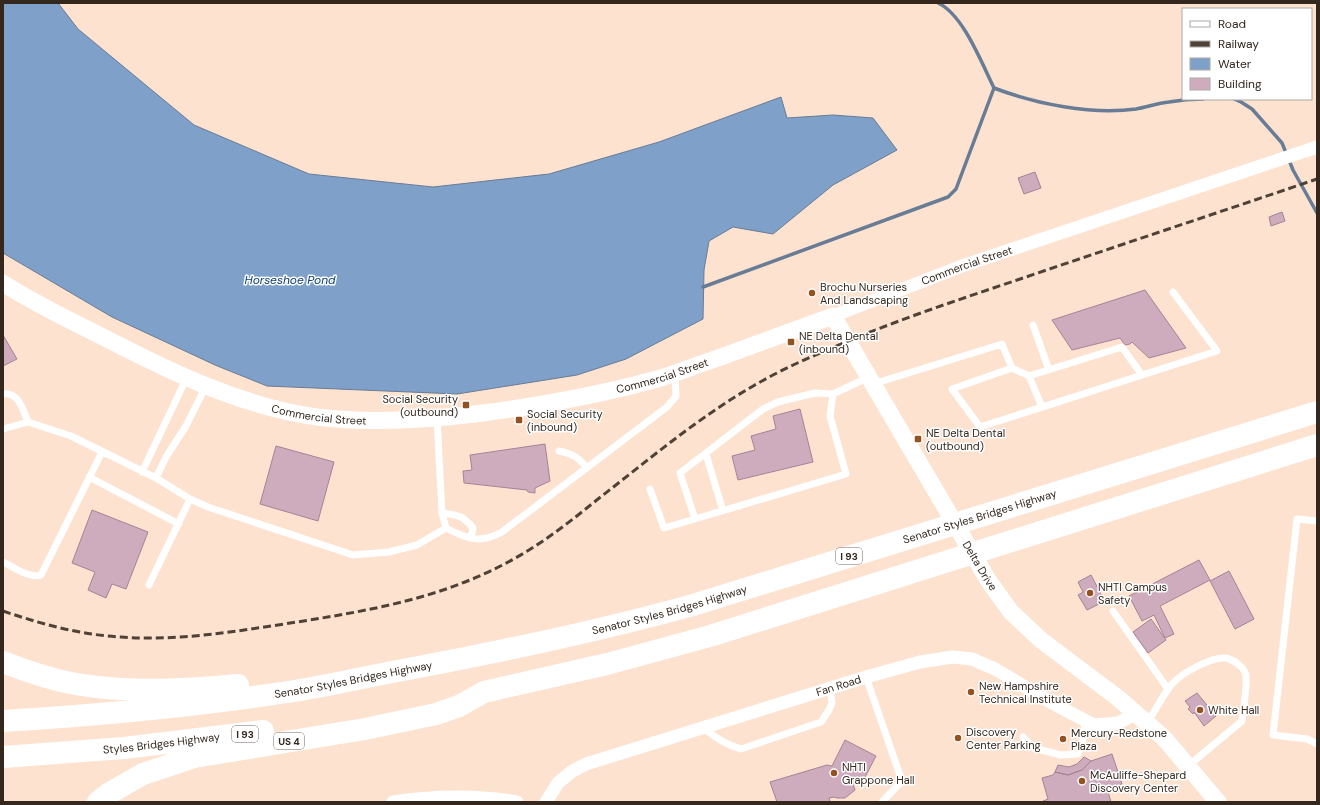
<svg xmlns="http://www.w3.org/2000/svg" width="1320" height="805" font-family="'DM Sans',sans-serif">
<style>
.water{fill:#7ea0c9;stroke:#687c96}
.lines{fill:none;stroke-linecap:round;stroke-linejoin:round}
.stream{stroke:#687c96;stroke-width:3.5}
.building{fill:#cfabbe;stroke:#a58395}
.service{stroke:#fff;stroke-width:7}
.minor{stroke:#fff;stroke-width:13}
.tertiary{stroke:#fff;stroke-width:17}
.motorway{stroke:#fff;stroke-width:22}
.rail{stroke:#4f4136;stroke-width:3;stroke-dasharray:8 4;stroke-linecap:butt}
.poi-dot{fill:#945220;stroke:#fff;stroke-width:1.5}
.labels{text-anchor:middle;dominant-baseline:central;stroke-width:3;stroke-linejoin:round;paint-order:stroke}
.shield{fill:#fff;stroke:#706862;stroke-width:1}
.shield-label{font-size:10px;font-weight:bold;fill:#33271e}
.street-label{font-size:11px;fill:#33271e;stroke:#fff}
.poi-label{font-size:11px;fill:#33271e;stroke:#fff;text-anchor:start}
.water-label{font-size:12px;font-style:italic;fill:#0d3e71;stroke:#fff}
</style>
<rect width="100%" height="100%" fill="#fce2cf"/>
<path class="water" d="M3,3H58L78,29L194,125L309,174L433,187L549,174L659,142L781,97L787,118L833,115L873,118L897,150L833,185L773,234L733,227L709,241L704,270L703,319L626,359L577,375L457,394L267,386L215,365L112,317L3,253Z"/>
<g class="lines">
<path class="stream" d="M938,3C963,14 982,64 994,88C1036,104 1091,115 1136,109C1147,107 1158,103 1169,102C1180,100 1192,99 1203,99
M1234,99L1241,102L1252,109L1282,143L1293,170L1317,213
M703,287L948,197L956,189L994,88"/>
</g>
<path class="building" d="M1035,172L1041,188L1024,194L1018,178Z
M1282,212L1285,221L1271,226L1269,217Z
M1145,290L1186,348L1149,358L1132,342L1130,344L1125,345L1120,338L1072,350L1052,320Z
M3,335L17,359L3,366Z
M800,409L813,462L738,480L732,456L755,450L751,436L776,429L773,416Z
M545,444L550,481L535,488V493L528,492L527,490L464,483L463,471L472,470L470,455Z
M276,446L334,462L318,521L260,504Z
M92,510L148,532L126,589L112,584L106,598L88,590L95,572L72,563Z
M1199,560L1210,580L1160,606L1174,634L1165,638L1154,615L1142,621L1129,596Z
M1229,571L1254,619L1235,629L1210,581Z
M1091,575L1103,598L1099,600L1101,603L1087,610L1078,595L1083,592L1078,582Z
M1151,619L1166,640L1148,653L1133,632Z
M1197,693L1216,716L1204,726L1194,712L1193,714L1188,709L1190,707L1185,701Z
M845,740L876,756L862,783L855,779L853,784L855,790L845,798H837L834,797L829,798L830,801L826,802H777L770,782L827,765L832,766Z
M1112,754L1122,784L1107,788L1111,802H1041L1048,799L1042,778L1053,775L1055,772L1068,775L1082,770L1091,761Z
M1084,757L1091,761L1082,770L1068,775L1055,772L1058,765L1069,767L1077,764Z"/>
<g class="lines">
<path class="service" d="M1033,325L1049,370
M1012,368L1029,376L1122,347L1142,375
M1029,376L1042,407
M873,384L1002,344L1012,368L952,389L980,427L1217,351L1173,292
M3,394C19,392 23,410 28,422L71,436L156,478L190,499L208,507L353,555L389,552L417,545L446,528C467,539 480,544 502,532L667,407L676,396L675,374
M437,418L442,513L446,528
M3,429L28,422
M559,451C573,454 578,457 587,468
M706,454L723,511
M142,472L187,377
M89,477L179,524
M156,478L166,457L186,426L206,386
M650,489L664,528L695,519L680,473L763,409L778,402L794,398L815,393L833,394L869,377
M442,513C457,515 463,515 473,528L471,538
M695,519L846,474L830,416L833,394
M1317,521L1297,519L1273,735L1307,739L1317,744
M3,562C13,567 30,579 41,575L102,452
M149,585L190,499
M1113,611L1168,689
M866,677L902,781L882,802
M1147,723C1156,710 1162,696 1172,684C1182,673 1210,657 1226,658C1230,659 1236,662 1239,665C1243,668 1246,673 1246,678C1247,688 1243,710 1242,721L1188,766
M703,728C715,737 726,745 741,749L821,722L829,710L832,703L830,689
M1023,737L1034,748L1061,755L1078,754L1084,736L1085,720"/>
<g class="minor">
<path id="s1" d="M833,316L962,266L1317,147"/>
<path d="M393,802C434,796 476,795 517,802"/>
<path id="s2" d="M546,802L558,783L571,772L586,764L866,677L920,662L953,657L972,659L995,669L1054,704L1094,725L1118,723L1137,713"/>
</g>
<path class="tertiary" id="s3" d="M3,283C35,304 70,320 103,337C171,372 240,406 317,417C372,424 428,420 483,413C544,405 605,394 664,377C682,371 700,364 718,358C756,344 795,330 833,316L988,580L1011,612L1041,640L1118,698L1164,738L1218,802"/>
<g class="motorway">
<path d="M3,662C29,672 55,681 82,685C132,693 188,690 238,685"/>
<path id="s4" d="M3,721C100,715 197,706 294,691C325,686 356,679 387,673C490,654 592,633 693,605L1317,412"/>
<path id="s5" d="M3,757L124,748L263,731"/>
<path d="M98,802L108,794L143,774L194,757L365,729L436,714L459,706L484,692L607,664L710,636L1317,445"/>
</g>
<path class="rail" d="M3,611C41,624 81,635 121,637C174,641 225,633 278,625C367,611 450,599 529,550C553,535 576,517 598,499C656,454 713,405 779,372C794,364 809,358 825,351C890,322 958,300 1026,277C1123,244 1220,212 1317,179"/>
</g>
<g class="poi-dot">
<circle cx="812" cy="293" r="4"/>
<rect x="787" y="338" width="8" height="8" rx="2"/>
<rect x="462" y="401" width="8" height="8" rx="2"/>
<rect x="515" y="416" width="8" height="8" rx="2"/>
<rect x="914" y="435" width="8" height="8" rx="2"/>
<circle cx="1090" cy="593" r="4"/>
<circle cx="971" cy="692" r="4"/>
<circle cx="1200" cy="710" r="4"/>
<circle cx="958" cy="738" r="4"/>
<circle cx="1063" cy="739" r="4"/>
<circle cx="834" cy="773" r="4"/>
<circle cx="1082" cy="781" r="4"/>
</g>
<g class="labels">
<g class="shield">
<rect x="836" y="548" width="26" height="16" rx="3"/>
<rect x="232" y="726" width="26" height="16" rx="3"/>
<rect x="274" y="733" width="30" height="16" rx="3"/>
</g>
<g class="shield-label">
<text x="849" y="556">I 93</text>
<text x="245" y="734">I 93</text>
<text x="289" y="741">US 4</text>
</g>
<g class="street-label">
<text stroke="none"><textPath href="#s1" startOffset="143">Commercial Street</textPath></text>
<text stroke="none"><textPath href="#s3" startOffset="693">Commercial Street</textPath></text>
<text stroke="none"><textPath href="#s3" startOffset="345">Commercial Street</textPath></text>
<text stroke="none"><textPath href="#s4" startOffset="1001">Senator Styles Bridges Highway</textPath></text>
<text stroke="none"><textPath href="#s3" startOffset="1164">Delta Drive</textPath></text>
<text stroke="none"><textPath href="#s4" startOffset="677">Senator Styles Bridges Highway</textPath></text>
<text stroke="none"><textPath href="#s4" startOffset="353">Senator Styles Bridges Highway</textPath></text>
<text stroke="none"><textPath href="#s2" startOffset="321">Fan Road</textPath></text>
<text stroke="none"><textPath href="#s5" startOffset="159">Styles Bridges Highway</textPath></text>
</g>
<g class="poi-label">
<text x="820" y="287">Brochu Nurseries<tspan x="820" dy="13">And Landscaping</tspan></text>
<text x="799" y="336">NE Delta Dental<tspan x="799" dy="13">(inbound)</tspan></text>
<text x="458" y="399" text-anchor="end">Social Security<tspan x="458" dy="13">(outbound)</tspan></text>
<text x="527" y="414">Social Security<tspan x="527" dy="13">(inbound)</tspan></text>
<text x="926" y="433">NE Delta Dental<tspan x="926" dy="13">(outbound)</tspan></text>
<text x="1098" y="587">NHTI Campus<tspan x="1098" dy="13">Safety</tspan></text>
<text x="979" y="686">New Hampshire<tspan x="979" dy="13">Technical Institute</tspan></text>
<text x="1208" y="710">White Hall</text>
<text x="966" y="732">Discovery<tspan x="966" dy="13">Center Parking</tspan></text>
<text x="1071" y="733">Mercury-Redstone<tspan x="1071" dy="13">Plaza</tspan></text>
<text x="842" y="767">NHTI<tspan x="842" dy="13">Grappone Hall</tspan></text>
<text x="1090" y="775">McAuliffe-Shepard<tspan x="1090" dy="13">Discovery Center</tspan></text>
</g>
<g class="water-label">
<text x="290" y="280">Horseshoe Pond</text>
</g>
</g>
<rect width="1320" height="805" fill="none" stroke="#33271e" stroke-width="8"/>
<rect x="1182" y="8" width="130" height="92" fill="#ffffff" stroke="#ada9a5"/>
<rect x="1190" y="21" width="20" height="6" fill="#ffffff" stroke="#ada9a5"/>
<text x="1218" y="28" font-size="12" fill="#33271e">Road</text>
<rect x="1190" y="41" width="20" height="6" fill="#4f4136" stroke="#ada9a5"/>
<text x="1218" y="48" font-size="12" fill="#33271e">Railway</text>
<rect x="1190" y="58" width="20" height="12" fill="#7ea0c9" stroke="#ada9a5"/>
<text x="1218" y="68" font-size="12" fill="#33271e">Water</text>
<rect x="1190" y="78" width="20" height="12" fill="#cfabbe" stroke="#ada9a5"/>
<text x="1218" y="88" font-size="12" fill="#33271e">Building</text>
</svg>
